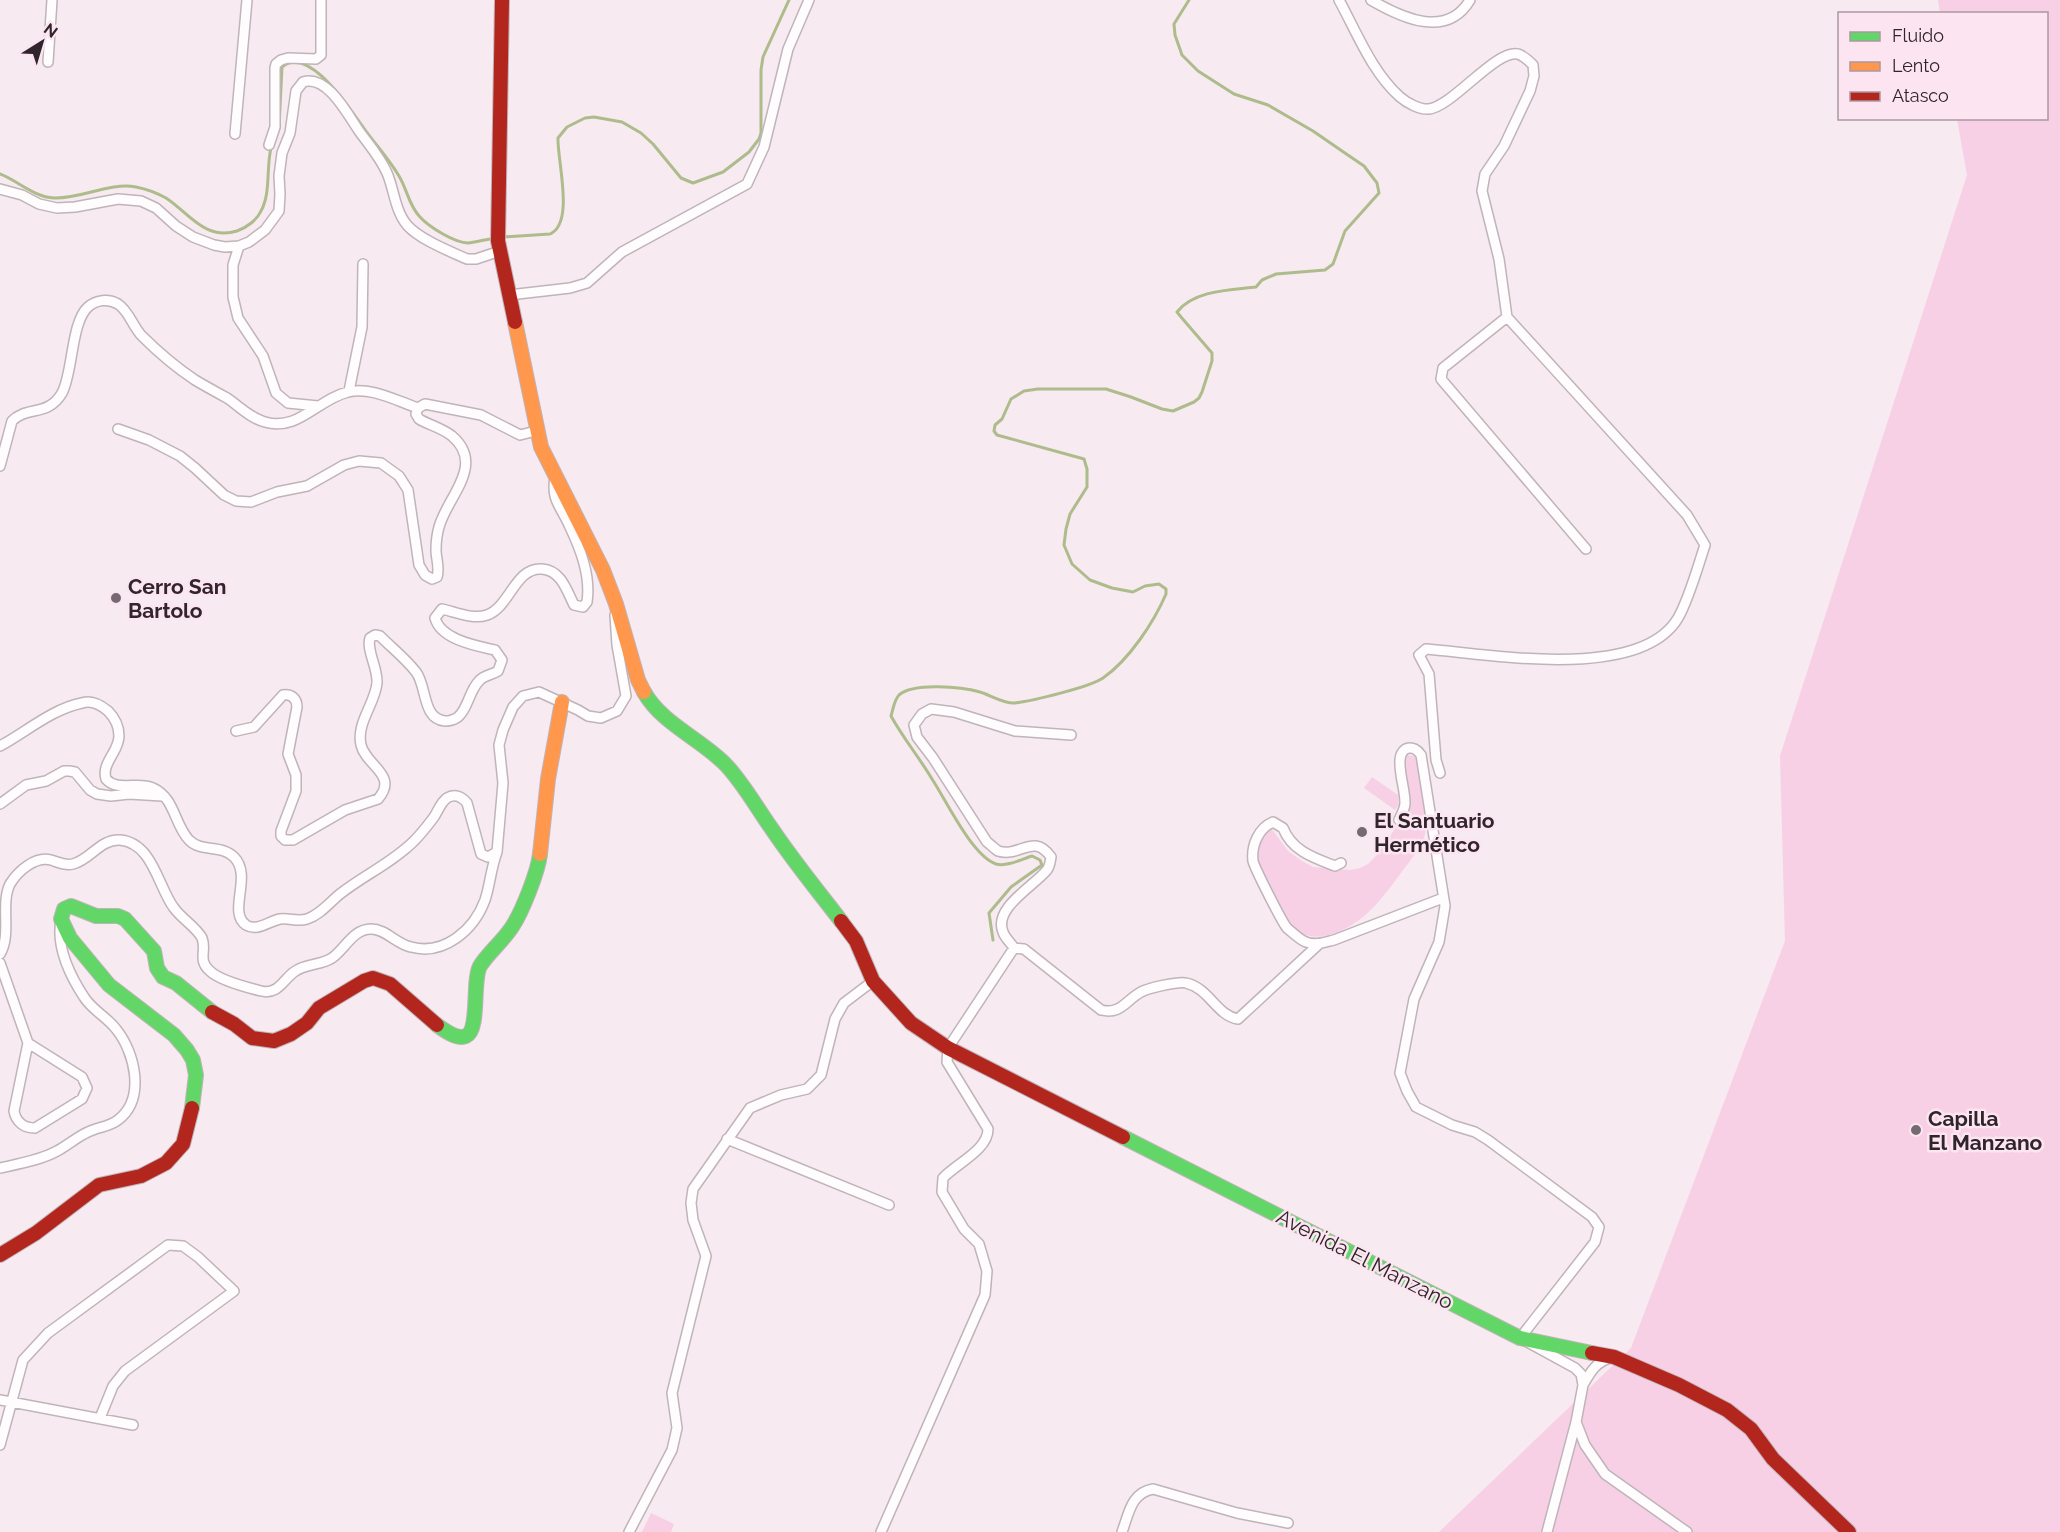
<svg xmlns="http://www.w3.org/2000/svg" width="2060" height="1532" font-family="Raleway,sans-serif">
<style>
.green{fill:#f7d0e5}
.lines{fill:none;stroke-linecap:round;stroke-linejoin:round}
.stream{stroke:#aebc8c;stroke-width:3}
.street-casing{stroke:#bfb4b9;stroke-width:12}
.fast-casing{stroke:#bfb4b9;stroke-width:16}
.slow-casing{stroke:#bfb4b9;stroke-width:16}
.jam-casing{stroke:#bfb4b9;stroke-width:16}
.street{stroke:#fefcfd;stroke-width:9}
.fast{stroke:#63d668;stroke-width:14}
.slow{stroke:#ff974d;stroke-width:14}
.jam{stroke:#b3261e;stroke-width:14}
.poi-dot{fill:#756a70;stroke:#fce5f1;stroke-width:2}
.labels{text-anchor:middle;dominant-baseline:central;stroke-width:5;stroke-linejoin:round;paint-order:stroke}
.poi-label{font-size:21px;font-weight:bold;fill:#2f252a;stroke:#fce5f1;text-anchor:start}
.street-label{font-size:21px;fill:#2f252a;stroke:#fce5f1}
</style>
<rect width="100%" height="100%" fill="#f7eaf1"/>
<path class="green" d="M1938,0H2060V1532H1439L1631,1348L1785,941L1780,756L1967,175L1957,119L2046,118V14L1940,13Z
M1407,755L1414,756L1418,762C1422,788 1434,826 1419,849C1404,868 1381,903 1363,917C1341,934 1310,948 1288,923C1274,906 1267,880 1257,860V851L1262,832L1271,828L1288,851L1302,861L1313,867L1351,870L1360,868L1368,864L1377,855L1401,820L1404,763Z
M1372,777L1398,795L1399,805L1395,810L1364,788Z
M651,1513L674,1524L671,1532H642Z"/>
<g class="lines">
<path class="stream" d="M279,128L282,67C309,44 350,110 363,127C375,144 389,159 399,176C407,189 409,206 420,217C429,227 455,243 468,243C476,242 483,240 491,239
M0,174C18,181 34,197 54,198C81,199 110,182 136,187C146,189 157,193 166,198C189,213 205,241 237,231C246,228 257,220 261,211C271,193 266,168 271,148
M503,237L550,234C575,223 557,160 558,138L567,127L585,118L594,117L622,122L641,133L653,144L681,178L693,183L723,172L749,152L759,139L761,133V70L763,57L789,0
M993,940L989,913L1011,887L1042,865L1040,860L1032,856C1022,859 1007,867 996,864C972,856 946,800 932,779C919,757 903,738 891,716C893,710 894,700 899,695C914,682 962,687 980,692C990,695 1004,704 1015,703C1032,701 1090,687 1103,678C1129,660 1154,622 1166,594V589L1159,584L1145,586L1133,592L1112,588L1090,580L1072,564L1064,545L1066,529L1070,514L1087,487V469L1084,459L997,435L994,431L995,425L1002,419L1011,399L1024,391L1038,389H1106L1131,397L1162,409L1173,411L1194,402L1199,398L1202,392L1212,361V353L1181,317L1177,312C1194,290 1231,290 1256,287L1262,280L1276,274L1325,270L1333,264L1345,231L1379,193L1377,183L1364,166L1342,151L1313,131L1268,105L1234,94L1198,71L1182,55L1175,35L1174,24L1189,0"/>
<g class="street-casing">
<path id="street" d="M1339,0C1357,33 1372,72 1400,97C1407,103 1420,110 1429,109C1453,106 1496,49 1518,54C1524,56 1528,60 1533,65L1534,76L1530,91L1504,146L1485,174L1482,191L1499,259L1507,317L1687,515L1705,545C1698,566 1689,599 1678,618C1640,682 1489,654 1426,649L1419,655L1429,674L1436,760L1440,773
M1371,0C1402,18 1447,39 1470,0
M48,62L52,0
M235,134L247,0
M269,145L275,127V68L276,64L281,60L288,58L316,59L321,55V0
M0,189L22,195L39,204L57,208L75,207L118,199L141,201L156,208L176,226L193,237L214,245L225,247L239,246L249,242L265,230L279,211L280,194L279,176L282,153L290,133L296,91L303,82C327,74 348,115 359,131C369,145 380,157 387,173C394,189 395,211 407,225C419,239 449,251 467,259H476L500,251
M239,246L233,265V297L238,318L263,356L276,393L288,403L318,406
M509,295L570,288L587,283L622,252L747,184L764,147L788,49L809,0
M1507,317L1443,368L1441,379L1586,549
M349,391L362,327L363,264
M118,429L149,440L180,456L195,468L224,495L236,501L251,502L277,492L307,486L344,465L359,461L381,463L399,476L408,490L419,565L425,575L432,579L437,577C440,568 436,559 436,550C436,542 437,534 439,527C447,497 486,465 452,436C442,428 429,425 419,419L416,414L418,408L425,404L481,415L520,435L536,431
M0,466L12,421C26,406 48,417 62,393C73,373 71,322 88,307C96,300 108,298 118,304C129,311 133,327 142,336C158,352 177,368 195,380C205,386 216,392 227,398C239,406 250,418 265,422C298,432 318,399 348,392C370,386 397,401 418,408
M236,731L254,727L283,695C291,694 297,698 297,707L288,754L296,775V791L281,831V836L285,840H293L345,810L378,799C399,775 366,766 361,745C356,723 375,704 377,683C378,668 366,650 370,638L375,635L380,636C392,648 406,659 416,672C427,686 422,719 445,721C449,721 454,720 458,717C468,709 469,691 479,681C484,675 492,675 498,671L502,660L495,650C477,646 441,640 435,618L442,609C456,612 473,620 487,615C510,607 515,567 542,569C561,570 567,591 574,605L583,607L587,602C591,575 580,548 569,525C560,505 551,500 555,477
M1071,735L1015,731L954,712L931,709L922,714L914,725L917,737L933,758L987,842C990,844 995,849 998,851C1020,858 1033,832 1051,857C1050,862 1050,866 1047,870C1034,886 993,908 1003,932C1005,938 1011,943 1014,948L1024,949L1101,1010C1121,1015 1126,1000 1141,992C1148,988 1179,981 1186,983C1209,988 1217,1016 1238,1019L1319,944
M0,746C26,732 52,709 82,703C91,700 101,705 108,711C114,717 119,726 119,736C119,752 101,763 106,779C117,792 139,781 153,788C175,798 174,824 189,840C202,853 221,844 234,857C253,876 227,912 246,925C257,932 269,921 280,919C290,918 298,922 307,919C320,915 330,902 340,894C364,875 392,863 414,841C421,834 428,825 434,817C438,811 441,802 447,798C455,793 462,797 467,803L481,854L488,857L497,852L503,783L499,745L503,730L513,707L523,696L539,692L578,710L588,716L601,718L617,711L626,696L617,645L615,615
M0,804L26,785L46,781L64,771H69L75,772L90,790L97,794L111,796L129,794L162,796
M1399,820C1401,815 1405,809 1405,803C1405,789 1399,774 1400,760C1401,746 1414,744 1421,755L1445,906L1439,942L1414,999L1400,1073L1407,1091L1416,1107L1452,1125L1475,1132L1488,1140L1592,1217L1599,1227L1595,1242L1520,1338L1575,1368L1581,1374L1583,1385L1576,1422L1547,1532
M1341,863L1335,866C1314,858 1292,851 1283,828L1273,822C1259,828 1251,845 1253,861C1255,869 1282,922 1287,928C1292,932 1300,940 1306,942C1315,946 1325,942 1334,940L1443,898
M0,954C12,935 0,904 10,884C18,871 35,856 51,860C58,862 64,866 73,864C90,860 100,839 120,840C153,843 158,887 174,908C181,918 197,928 202,938C207,951 197,960 210,971C219,980 249,988 261,991C278,995 283,980 294,972C306,963 320,966 332,958C345,949 353,929 371,929C386,929 396,944 411,947C444,956 474,930 485,900C490,885 491,868 497,852
M0,963L28,1043
M28,1043L82,1077L87,1088L82,1099L35,1128C24,1128 16,1122 14,1111Z
M727,1139L889,1205
M0,1168C18,1164 41,1160 57,1151C68,1145 77,1137 88,1132C98,1127 109,1127 118,1120C146,1099 135,1052 116,1029C107,1017 92,1010 84,997C69,974 56,946 61,920
M1583,1385C1591,1371 1596,1362 1612,1357
M0,1400L133,1425
M1576,1422L1585,1445L1605,1474L1687,1532
M0,1445L23,1360L48,1333L168,1245L183,1246L198,1257L234,1291L125,1371L113,1386L100,1418
M629,1532L672,1450L677,1428L672,1393L706,1256L693,1220L691,1203L693,1189L750,1108L781,1095L807,1089L821,1075L835,1019L844,1003L873,981
M881,1532L985,1295L987,1271L979,1244L964,1229L942,1192L943,1178C957,1163 988,1150 988,1129L947,1062L948,1048L1014,948
M1122,1532C1129,1513 1131,1493 1153,1489L1237,1513L1288,1523"/>
</g>
<g class="fast-casing">
<path id="fast" d="M644,692C662,724 701,739 726,765C744,784 758,810 774,832C795,863 818,891 841,921
M437,1025C444,1030 457,1040 466,1036C480,1030 472,981 480,966C489,952 503,941 512,927C522,912 538,872 540,854
M192,1108L196,1075L193,1060L187,1050L174,1035L109,985L70,938L61,919L64,909L71,906L96,916H118L125,919L154,951L157,968L163,977L176,983L212,1012
M1123,1137L1520,1338L1592,1353"/>
</g>
<g class="slow-casing">
<path id="slow" d="M515,322L541,447L603,570L616,604L638,680L644,692
M540,854L548,779L562,702"/>
</g>
<g class="jam-casing">
<path id="jam" d="M502,0L498,241L515,322
M841,921L856,941L873,981L911,1023L948,1048L1123,1137
M212,1012L234,1024L252,1038L274,1041L291,1034L307,1023L319,1008L364,981L373,978L390,984L437,1025
M0,1255L36,1233L99,1185L141,1176L166,1163L183,1144L192,1108
M1592,1353L1614,1357L1679,1385L1727,1410L1751,1429L1773,1459L1849,1532"/>
</g>
<use href="#street" class="street"/>
<use href="#fast" class="fast"/>
<use href="#slow" class="slow"/>
<use href="#jam" class="jam"/>
</g>
<g class="poi-dot">
<circle cx="116" cy="598" r="6"/>
<circle cx="1362" cy="832" r="6"/>
<circle cx="1916" cy="1130" r="6"/>
</g>
<g class="labels">
<g class="poi-label">
<text x="128" y="586">Cerro San<tspan x="128" dy="24">Bartolo</tspan></text>
<text x="1374" y="820">El Santuario<tspan x="1374" dy="24">Hermético</tspan></text>
<text x="1928" y="1118">Capilla<tspan x="1928" dy="24">El Manzano</tspan></text>
</g>
<g class="street-label">
<text transform="translate(1365 1259) rotate(27)">Avenida El Manzano</text>
</g>
</g>
<rect x="1838" y="12" width="210" height="108" fill="#fce5f1" stroke="#aa98a1" stroke-width="1.5"/>
<rect x="1850" y="32" width="30" height="9" fill="#63d668" stroke="#aa98a1" stroke-width="1.5"/>
<text x="1892" y="42" font-size="18" fill="#2f252a">Fluido</text>
<rect x="1850" y="62" width="30" height="9" fill="#ff974d" stroke="#aa98a1" stroke-width="1.5"/>
<text x="1892" y="72" font-size="18" fill="#2f252a">Lento</text>
<rect x="1850" y="92" width="30" height="9" fill="#b3261e" stroke="#aa98a1" stroke-width="1.5"/>
<text x="1892" y="102" font-size="18" fill="#2f252a">Atasco</text>
<g transform="translate(42 42) rotate(37)" stroke="#fce5f1" stroke-width="4.5" paint-order="stroke">
<path d="M0-4.5L10 22L0 15L-10 22Z" fill="#2f252a"/>
<text y="-9" font-size="16" font-weight="bold" text-anchor="middle" fill="#2f252a">N</text>
</g>
</svg>
